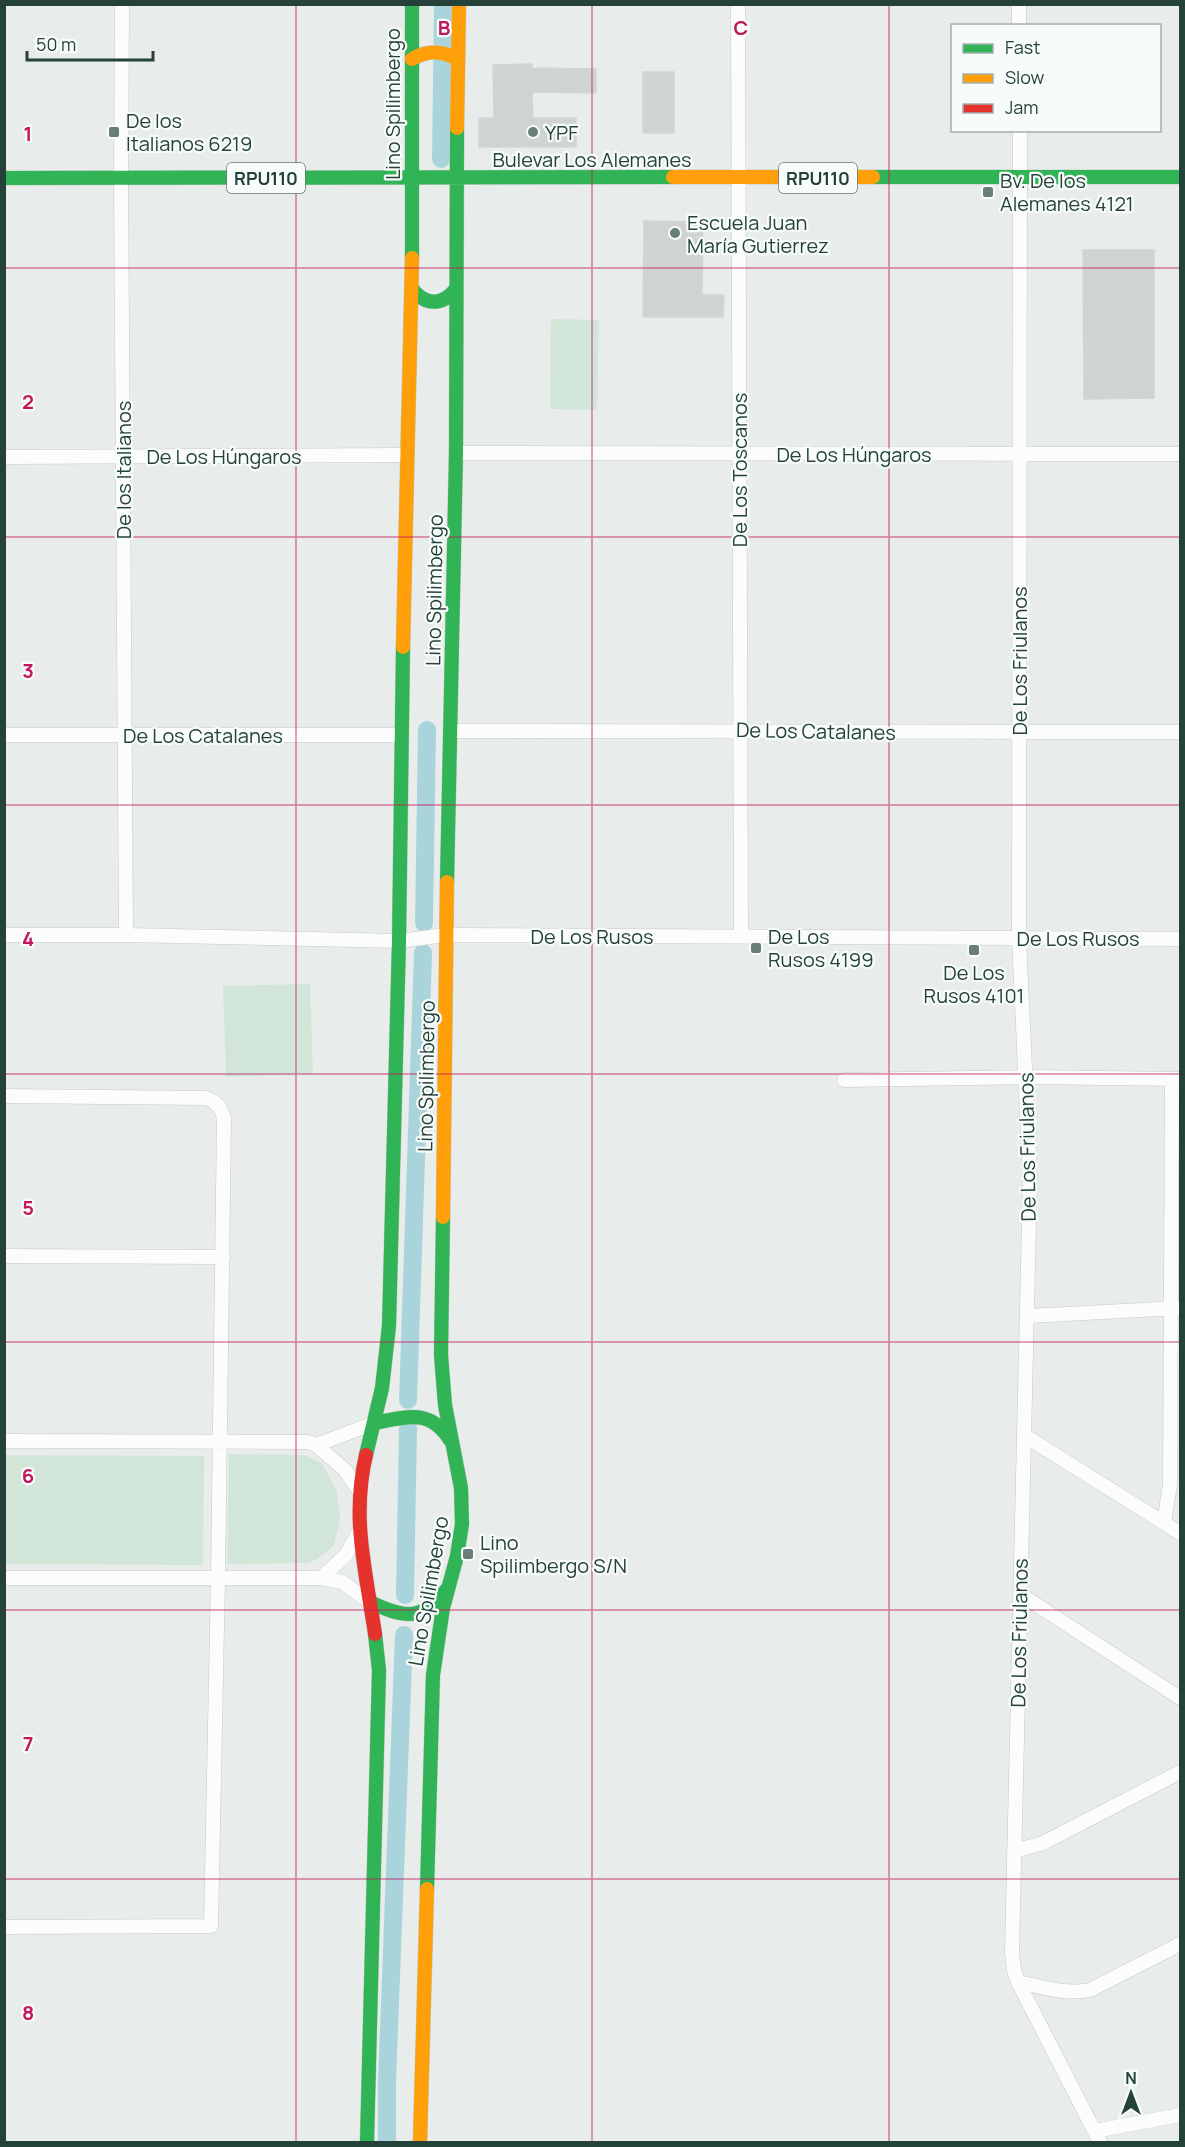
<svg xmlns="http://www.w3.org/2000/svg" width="1185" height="2147" font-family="Manrope,sans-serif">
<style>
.green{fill:#d1e6d8}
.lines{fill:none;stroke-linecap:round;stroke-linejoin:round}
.canal{stroke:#a9d4db;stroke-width:18}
.building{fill:#cfd4d2;stroke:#d1d6d4;stroke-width:1.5}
.street-casing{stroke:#c5cac8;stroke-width:15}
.fast-casing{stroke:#c3cbc8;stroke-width:15}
.slow-casing{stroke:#c3cbc8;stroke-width:15}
.jam-casing{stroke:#c3cbc8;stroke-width:15}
.street{stroke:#fcfcfc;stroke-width:14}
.fast{stroke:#30b455;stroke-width:14}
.slow{stroke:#ff9f0a;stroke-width:14}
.jam{stroke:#e5322d;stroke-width:14}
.grid{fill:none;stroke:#c2185b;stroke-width:1.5;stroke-opacity:0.55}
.poi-dot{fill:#697e78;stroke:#f7fbf9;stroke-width:2}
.labels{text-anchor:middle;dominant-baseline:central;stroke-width:4.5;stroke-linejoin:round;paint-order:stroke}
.shield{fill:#f7fbf9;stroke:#637a73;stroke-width:1.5}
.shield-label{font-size:18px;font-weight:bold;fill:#24423a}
.street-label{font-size:20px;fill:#24423a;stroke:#f7fbf9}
.poi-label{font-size:20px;fill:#24423a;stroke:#f7fbf9;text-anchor:start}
.grid-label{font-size:20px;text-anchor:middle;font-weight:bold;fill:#c2185b;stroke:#f7fbf9;stroke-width:4.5;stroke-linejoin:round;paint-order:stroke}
</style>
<rect width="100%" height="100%" fill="#e8edeb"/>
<path class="green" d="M551,319L599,320L597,410L550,409Z
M310,984L313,1074L226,1077L223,986Z
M229,1454L303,1455L322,1463L337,1491L340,1519L334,1545L316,1560L307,1563L227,1564Z
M5,1455L204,1456L203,1565L5,1564Z"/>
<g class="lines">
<path class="canal" d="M441,159L443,4
M424,923L427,730
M408,1400L423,953
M405,1595L408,1429
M387,2142V2082L404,1635"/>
</g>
<path class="building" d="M532,64V68L596,69V93L532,92L533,118H576V147H479V118H494L493,65Z
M643,72H674V133H643Z
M644,221L703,222L702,295H724L723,317H643Z
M1083,250H1154V398L1084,399Z"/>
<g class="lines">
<g class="street-casing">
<path id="street" d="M122,4L121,178L126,935
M738,4L741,936
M1019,4V26
M1020,130L1019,938L1030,1179L1012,1952L1014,1970L1018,1982L1100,2142
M456,453L1180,454
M4,457L407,455
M451,731L1180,732
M4,735H401
M4,935H126L399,941L446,935L1180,939
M844,1080L1026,1077L1180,1079
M4,1096L206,1098C217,1102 221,1107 224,1118L218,1579L211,1926L4,1927
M4,1256L223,1257
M1028,1316L1180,1308
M1025,1436L1180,1533
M4,1441L308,1442L316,1445
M359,1491L345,1470L316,1445L374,1423
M1164,1522L1170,1485L1172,1079
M358,1533L346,1555L321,1578L342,1582L370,1602
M4,1578H321
M1020,1594L1180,1698
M1014,1851L1043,1843L1180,1772
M1018,1982C1042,1987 1066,1995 1090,1990L1180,1944
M1095,2131L1180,2115"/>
</g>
<g class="fast-casing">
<path id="fast" d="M412,4V258
M873,177H1180
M4,178L673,177
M412,289C426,306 442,306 456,289
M447,882L456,453L457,128
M374,1423C406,1417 430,1408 450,1440
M366,1455L382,1388L389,1326L399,941L403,647
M370,1602C404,1618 422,1622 447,1589
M427,1889L433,1675L443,1608L457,1556L462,1524L461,1488L445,1405L441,1355L443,1217
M367,2142L379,1670L375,1634"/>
</g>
<g class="slow-casing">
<path id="slow" d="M412,59C428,50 442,50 458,60
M457,128L459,4
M673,177H873
M403,647L412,258
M443,1217L447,882
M420,2142L427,1889"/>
</g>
<g class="jam-casing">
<path id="jam" d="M366,1455C351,1518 366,1572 375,1634"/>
</g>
<use href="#street" class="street"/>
<use href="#fast" class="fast"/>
<use href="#slow" class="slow"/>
<use href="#jam" class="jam"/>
</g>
<path class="grid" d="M296,4V2142M592,4V2142M889,4V2142M4,268H1180M4,537H1180M4,805H1180M4,1074H1180M4,1342H1180M4,1610H1180M4,1879H1180"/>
<g class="poi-dot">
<rect x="108" y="126" width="12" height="12" rx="3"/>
<circle cx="533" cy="132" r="6"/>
<rect x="982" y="186" width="12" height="12" rx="3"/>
<circle cx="675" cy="233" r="6"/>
<rect x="750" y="942" width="12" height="12" rx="3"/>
<rect x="968" y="944" width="12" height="12" rx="3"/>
<rect x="462" y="1548" width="12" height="12" rx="3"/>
</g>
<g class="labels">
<g class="shield">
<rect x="227" y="163" width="78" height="30" rx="4.5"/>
<rect x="779" y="163" width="78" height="30" rx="4.5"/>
</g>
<g class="shield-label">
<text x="266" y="178">RPU110</text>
<text x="818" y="178">RPU110</text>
</g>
<g class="street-label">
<text transform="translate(392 104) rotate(-90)">Lino Spilimbergo</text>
<text x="592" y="159">Bulevar Los Alemanes</text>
<text x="854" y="454">De Los Húngaros</text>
<text x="224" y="456">De Los Húngaros</text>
<text transform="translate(123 470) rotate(-90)">De los Italianos</text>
<text transform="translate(739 470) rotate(-90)">De Los Toscanos</text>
<text transform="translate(434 590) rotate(-89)">Lino Spilimbergo</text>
<text transform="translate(1019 661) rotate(-90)">De Los Friulanos</text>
<text transform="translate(816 731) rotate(1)">De Los Catalanes</text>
<text x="203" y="735">De Los Catalanes</text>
<text x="592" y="936">De Los Rusos</text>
<text x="1078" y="938">De Los Rusos</text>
<text transform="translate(426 1076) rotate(-89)">Lino Spilimbergo</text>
<text transform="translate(1027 1147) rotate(-91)">De Los Friulanos</text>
<text transform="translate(428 1591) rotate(-80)">Lino Spilimbergo</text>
<text transform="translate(1019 1633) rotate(-89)">De Los Friulanos</text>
</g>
<g class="poi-label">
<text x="126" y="120">De los<tspan x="126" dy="23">Italianos 6219</tspan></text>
<text x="545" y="132">YPF</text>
<text x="1000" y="180">Bv. De los<tspan x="1000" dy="23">Alemanes 4121</tspan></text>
<text x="687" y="222">Escuela Juan<tspan x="687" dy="23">María Gutierrez</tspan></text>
<text x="768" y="936">De Los<tspan x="768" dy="23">Rusos 4199</tspan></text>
<text x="974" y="972" text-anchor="middle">De Los<tspan x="974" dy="23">Rusos 4101</tspan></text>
<text x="480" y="1542">Lino<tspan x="480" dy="23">Spilimbergo S/N</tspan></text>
</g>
</g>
<g class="grid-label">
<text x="444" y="35">B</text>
<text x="741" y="35">C</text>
<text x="28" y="141">1</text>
<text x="28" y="409">2</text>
<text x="28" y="678">3</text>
<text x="28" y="946">4</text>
<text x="28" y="1215">5</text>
<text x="28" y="1483">6</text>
<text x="28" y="1751">7</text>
<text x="28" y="2020">8</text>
</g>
<rect width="1185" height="2147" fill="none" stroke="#24423a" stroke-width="12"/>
<rect x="951" y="24" width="210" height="108" fill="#f7fbf9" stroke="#a3b1ad" stroke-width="1.5"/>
<rect x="963" y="44" width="30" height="9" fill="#30b455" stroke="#a3b1ad" stroke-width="1.5"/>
<text x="1005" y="54" font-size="18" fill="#24423a">Fast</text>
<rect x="963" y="74" width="30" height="9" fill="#ff9f0a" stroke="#a3b1ad" stroke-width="1.5"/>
<text x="1005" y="84" font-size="18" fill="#24423a">Slow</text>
<rect x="963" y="104" width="30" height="9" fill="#e5322d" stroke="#a3b1ad" stroke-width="1.5"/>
<text x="1005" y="114" font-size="18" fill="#24423a">Jam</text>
<g transform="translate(1131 2093)" stroke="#f7fbf9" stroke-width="4.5" paint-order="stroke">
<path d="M0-4.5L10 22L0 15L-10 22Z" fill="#24423a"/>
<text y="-9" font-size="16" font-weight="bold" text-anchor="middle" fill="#24423a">N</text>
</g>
<path d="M27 51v9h126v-9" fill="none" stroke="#24423a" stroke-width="3"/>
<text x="36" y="51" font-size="18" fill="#24423a" stroke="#f7fbf9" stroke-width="4.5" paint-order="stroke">50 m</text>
</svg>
